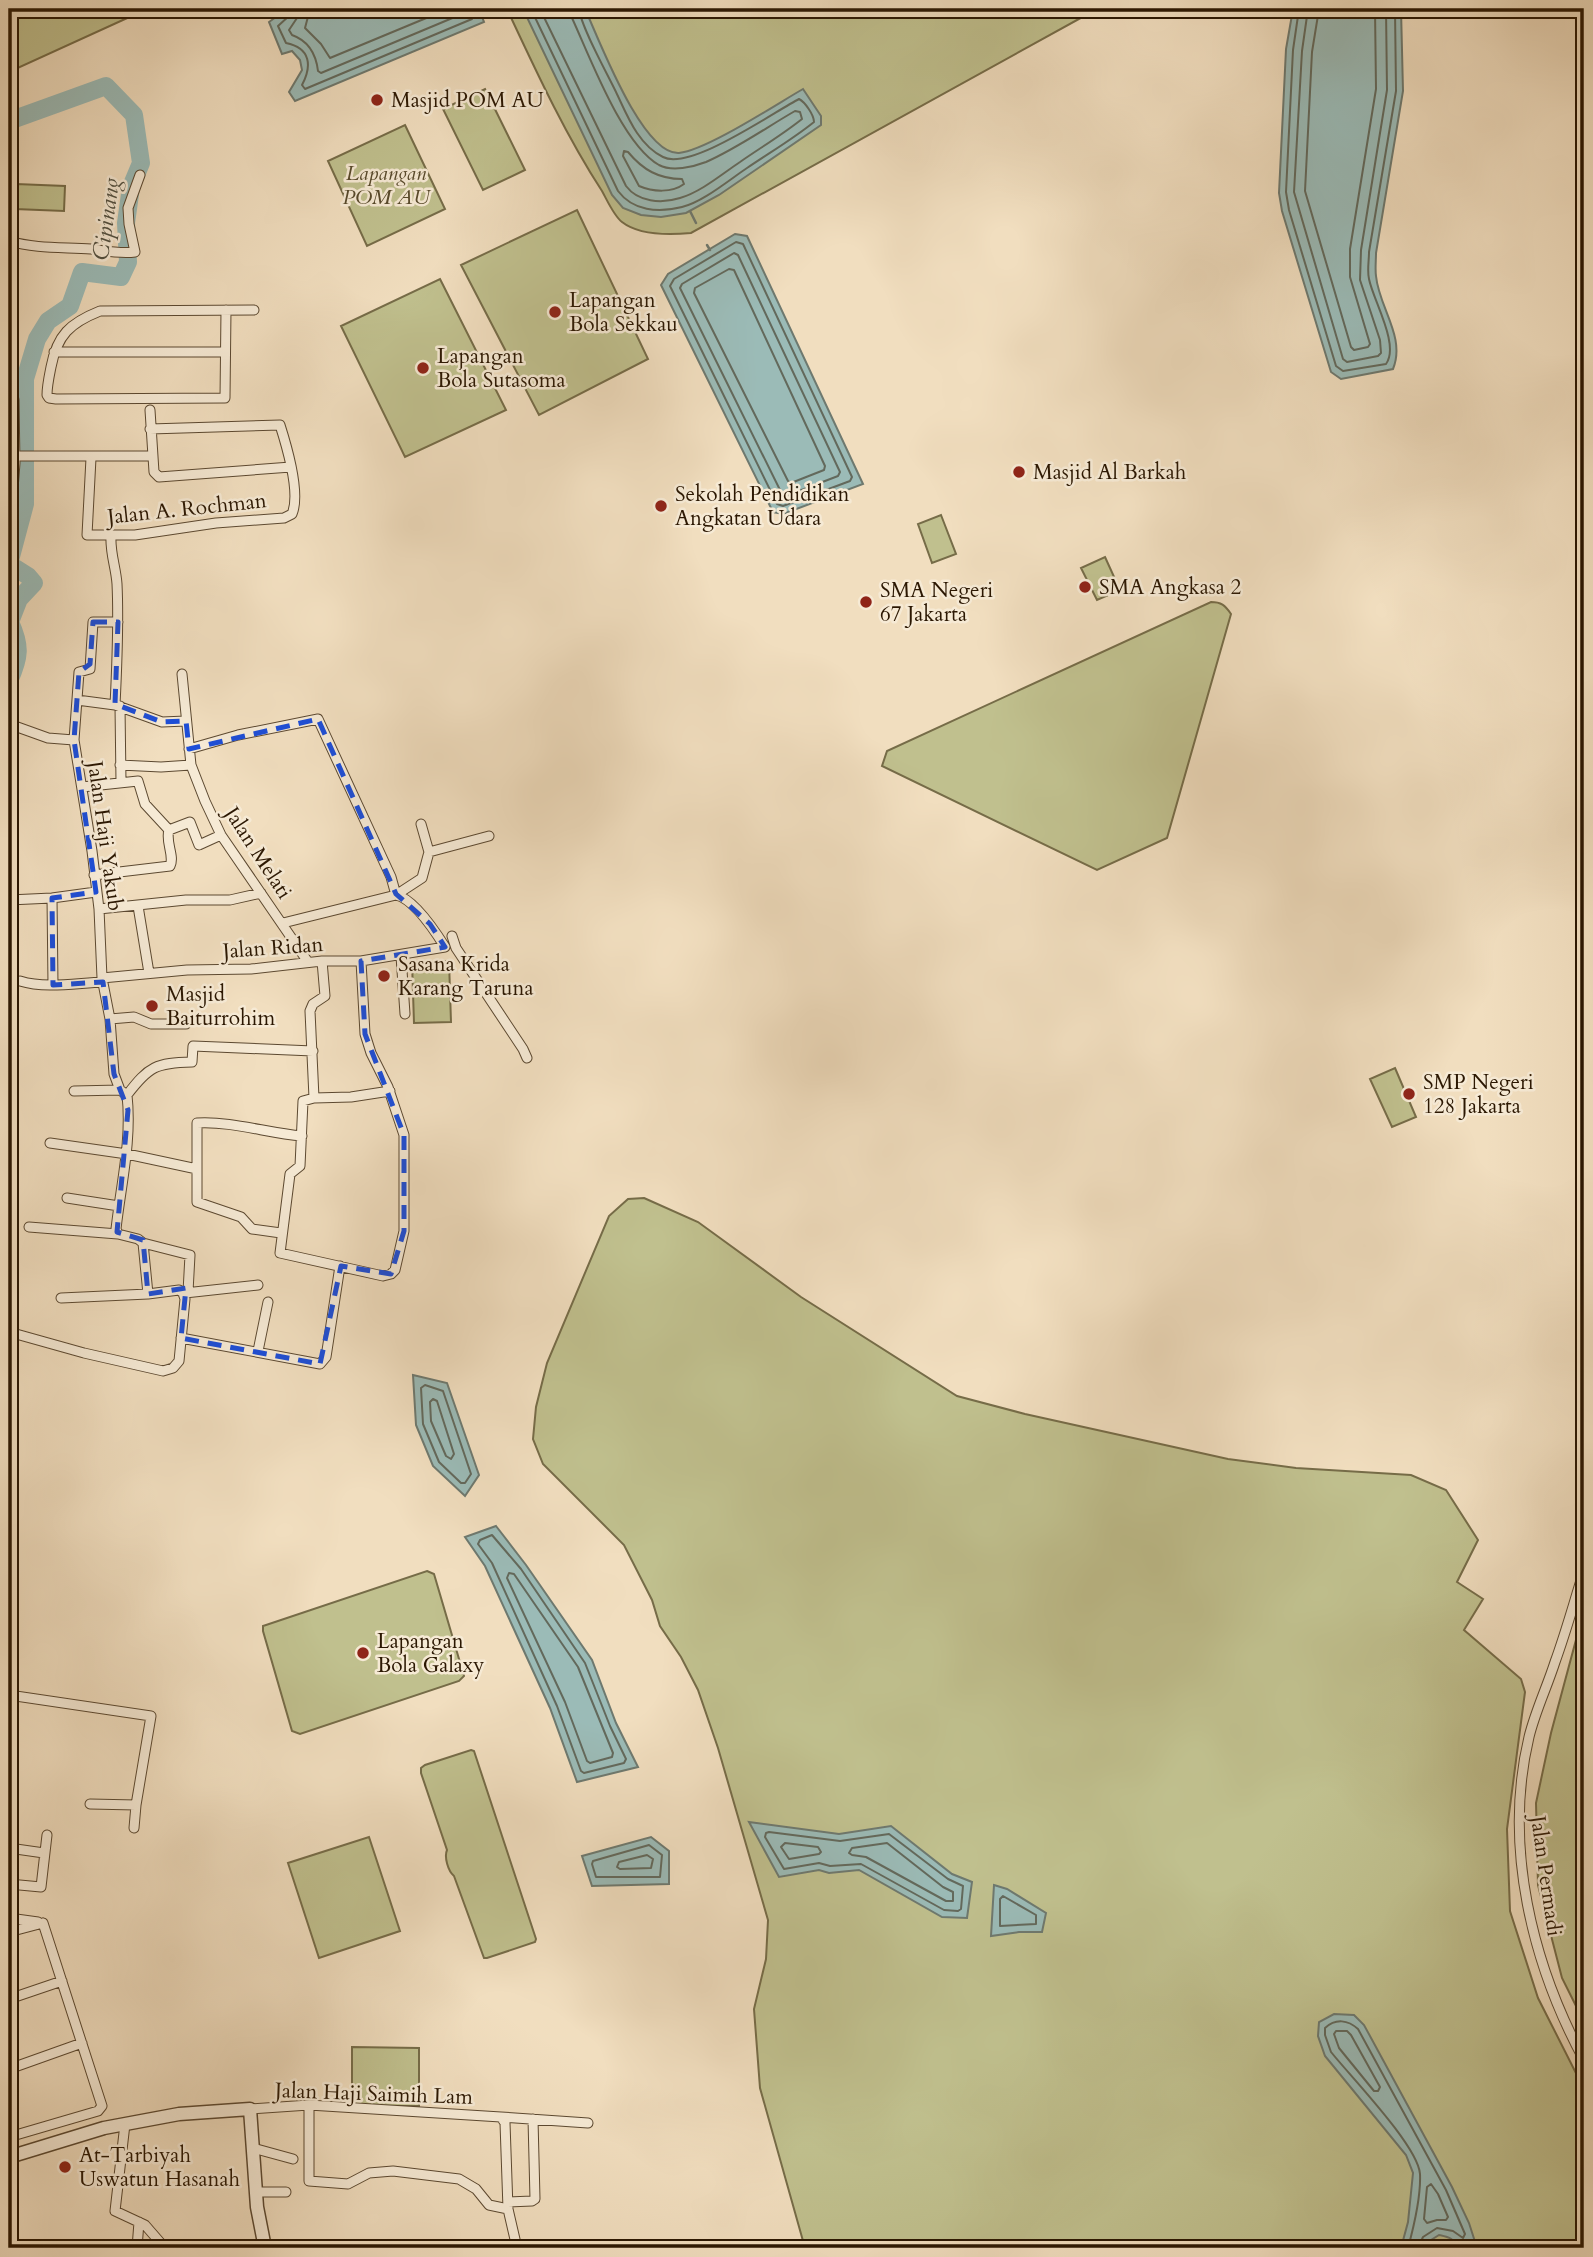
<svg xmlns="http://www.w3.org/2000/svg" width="1593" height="2257" font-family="Cardo,serif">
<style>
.green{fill:#c0c08e;stroke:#766c48;stroke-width:2}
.water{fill:#9bbbb7;stroke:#6e796f;stroke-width:2}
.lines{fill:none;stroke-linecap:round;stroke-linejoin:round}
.shore{stroke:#63695c;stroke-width:2}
.stream{stroke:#6e796f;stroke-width:2.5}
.river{stroke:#9bbbb7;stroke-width:18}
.minor-casing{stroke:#5c4931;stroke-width:11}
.tertiary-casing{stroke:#5c4931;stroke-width:15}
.minor{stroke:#f6ead5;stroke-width:9}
.tertiary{stroke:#f6ead5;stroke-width:12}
.marked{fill:none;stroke:#1d4ed8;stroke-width:5;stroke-dasharray:14 9;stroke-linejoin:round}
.poi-dot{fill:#8f2418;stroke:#f6ead5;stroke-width:2.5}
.labels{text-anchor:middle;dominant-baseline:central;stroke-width:5;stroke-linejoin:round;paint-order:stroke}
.poi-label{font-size:21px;fill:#2b1702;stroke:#f6ead5;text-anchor:start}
.park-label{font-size:21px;font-style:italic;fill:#584a2c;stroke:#f6ead5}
.street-label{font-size:21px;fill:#2b1702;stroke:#f6ead5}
.water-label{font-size:23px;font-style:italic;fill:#525041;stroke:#f6ead5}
</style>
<rect width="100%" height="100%" fill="#f1debf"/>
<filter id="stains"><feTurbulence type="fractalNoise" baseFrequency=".00286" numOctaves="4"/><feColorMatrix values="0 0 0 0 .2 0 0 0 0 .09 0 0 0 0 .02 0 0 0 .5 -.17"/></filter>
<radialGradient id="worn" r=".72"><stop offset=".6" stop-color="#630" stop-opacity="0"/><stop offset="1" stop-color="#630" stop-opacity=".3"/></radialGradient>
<path class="green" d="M38,9H147L9,72V22Z
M507,9H1097L691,233C670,235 640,236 622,222C614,216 607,200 602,191C565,134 536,71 507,9Z
M485,89L525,170L483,190L443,109Z
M405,125L445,209L367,246L328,161Z
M16,184L65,186L64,211L15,209Z
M577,210L648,359L539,415L461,265Z
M440,279L506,410L405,457L341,326Z
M941,515L956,554L932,563L918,524Z
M1105,557L1120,590L1097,600L1081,568Z
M1211,602C1221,602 1225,605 1231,614L1167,838L1097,870L882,766L887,751Z
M449,961L451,1022L414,1023L412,962Z
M1395,1068L1416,1117L1392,1127L1370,1079Z
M644,1198L698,1222L801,1297L957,1396L1025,1414L1228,1459L1296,1468L1411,1475L1446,1490L1478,1540L1457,1582L1483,1599L1464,1630L1521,1679L1525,1692L1507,1829L1510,1911L1538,1998L1584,2089V2248H805L760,2088L754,2009L766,1959L768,1920L718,1748L698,1690L681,1657L660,1626L652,1600L624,1545L543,1464L533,1439L536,1407L547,1363L609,1216L628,1199Z
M427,1571L434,1574L464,1676L459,1681L300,1734L292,1731L263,1631V1626Z
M1584,1610V2022L1562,1978L1538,1885L1536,1803L1551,1733Z
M471,1750L474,1751L536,1939L535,1942L487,1958H484L454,1876C448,1871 444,1857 447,1850L421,1773V1768L425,1765Z
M369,1837L400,1931L319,1958L288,1863Z
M352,2047L419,2048V2106H352Z"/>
<path class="water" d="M287,9H479L484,22L295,101L289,92L302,70L300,60L292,51L282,54L269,22Z
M523,9H585C599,39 642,155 679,153C707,150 775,105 803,89L821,116V125L719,195L686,213L661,217L641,215L623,208L612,195Z
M1293,9H1401L1403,91L1376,253C1376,261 1375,269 1376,276C1379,308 1406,337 1393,369L1341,379L1331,372L1282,211L1279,193L1286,49Z
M735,234L747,236L863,484L783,514L773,512L661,285L668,274Z
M413,1375L447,1383L479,1475L465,1496L433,1466L416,1425Z
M496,1526L526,1565L592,1660L616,1723L638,1767L577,1782L550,1708L485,1566L465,1537Z
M749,1822L839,1834L891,1826L952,1874L972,1882L967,1918L942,1917L859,1870L829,1873L819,1870L779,1877Z
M651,1837L669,1851V1884L592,1886L582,1856Z
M994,1885L1007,1889L1046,1913L1042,1932H1019L991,1936Z
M1334,2014L1354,2015L1364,2025L1452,2187L1469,2223L1477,2248H1456C1455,2238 1448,2237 1439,2235L1428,2242L1424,2248H1401L1408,2222L1413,2173L1406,2155L1325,2056L1318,2036L1319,2022Z"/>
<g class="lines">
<path class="shore" d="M290,9L289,16L278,26L286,43C311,48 312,66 302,85L305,89L472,19L473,9
M299,9L297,18L289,30L292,35C309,41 316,54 318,71L321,73L462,14L464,9
M310,9L305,28L321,44L330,58L448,9
M531,9L618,191C633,211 658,213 682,207C703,202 729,180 747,168C769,153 793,139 814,122C814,115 805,102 799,99C772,113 690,171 663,157C638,145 627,115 616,92C607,73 581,27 579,9
M540,9L626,186C638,202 661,204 680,198C701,192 722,174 740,162C760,148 782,135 802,119L800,112L795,111C767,127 736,149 706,162C693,167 672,172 659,165C622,144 590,57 572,18L570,9
M1299,9L1293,50L1286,192L1289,210L1336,366L1343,371L1386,364C1400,345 1373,300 1369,279C1367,271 1369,261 1369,252L1396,91L1395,9
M1308,9L1302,51L1294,192L1343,359L1347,362L1378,356L1381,353L1380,340L1360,280L1361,250L1387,90L1386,9
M1319,9L1312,52L1305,191L1351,347L1354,350L1368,347L1370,344L1350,277V249L1376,89L1375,9
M624,151L628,152C643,170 659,179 682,179L684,184C672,193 653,192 639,186L623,156Z
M736,242L743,244L852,477L850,481L783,506L777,504L670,286L674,279Z
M734,253L738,255L840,472L838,476L786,496L782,494L680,288L682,284Z
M729,269L734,270L825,466L824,470L791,483L788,481L694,293L695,288Z
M425,1385L443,1391L471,1474L465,1483H461L439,1462L423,1424L421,1388Z
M433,1399L437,1401L454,1454L451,1459L446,1456L431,1421L430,1402Z
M492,1535L521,1569L585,1663L610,1726L626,1759L624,1763L584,1773L581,1771L557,1706L492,1563L478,1544L480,1540Z
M509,1573L514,1574L578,1667L613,1753L612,1757L590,1763L587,1761L565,1702L507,1578Z
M769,1832L840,1841L889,1834L948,1879L963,1886L961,1909L958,1911L944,1910L861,1864L830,1866L819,1863L784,1869L765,1837L766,1833Z
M785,1843L818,1847L821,1852L819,1854L789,1859L781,1847Z
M887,1843L943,1887L953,1892V1901H946L866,1857L852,1855L849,1853L852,1848Z
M649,1845L662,1855L660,1877H596L592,1864L593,1861Z
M647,1855L653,1859L651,1868L620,1869L617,1867L619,1862Z
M1003,1896L1036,1915V1924L1000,1926V1899Z
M1336,2031H1347L1351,2035L1380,2087L1378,2091H1374L1339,2048L1334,2034Z
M1431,2184L1438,2194L1448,2217L1446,2220H1437L1427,2223L1424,2219L1427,2187Z
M1408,2248C1414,2226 1421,2196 1420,2174C1418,2146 1351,2077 1331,2052L1325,2035V2028C1336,2018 1348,2020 1358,2029L1446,2190L1465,2234L1463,2238L1453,2231L1437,2228L1423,2237L1418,2248"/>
<path class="stream" d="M690,211L696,223
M707,245L710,250"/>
<path class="river" d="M9,121L106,86L134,115L141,163L131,187L126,223L128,262L121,277L82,272L70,306L48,321L37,339L25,379V504L9,564L28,576L34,583L19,599L10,622C21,646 20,657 9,681"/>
<g class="minor-casing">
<path id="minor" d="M9,241C36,249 64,247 91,249C107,251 120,254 135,252L129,224L128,208L140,175
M226,310L225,398L56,399L49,398L47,395C47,386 49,377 51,367C57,335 70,323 100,311L254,310
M54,352H225
M9,399L14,400L15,463L12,502H9
M150,410L154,472L159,477L291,467
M9,456H153
M91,458L87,535H135L216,523L284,518L292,514C301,493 287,447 280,425L150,429
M9,533L12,502
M111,536C110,553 116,568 117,584C119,625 117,665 115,705
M182,674L191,765L205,801L221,835L308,962
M77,700L115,705L162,722L186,721
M120,706L121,782
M9,724L48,738L74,740
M189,749L238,735L318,719L391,877L396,895
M120,765L161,767L191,765
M82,787L138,781L145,804L169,830
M169,830L190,822L199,845L221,835
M429,852L489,836
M94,875L170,866C175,856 165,842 169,830
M52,898L53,985
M9,900L52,898L96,892
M138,906L149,973
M99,909L186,900H230L261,893
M283,923L396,895L422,878L429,852L421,824
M452,936L456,948L523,1049L527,1058
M401,956L405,1014
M322,961L325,996L313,1004L310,1011L314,1098L303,1101L300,1166L290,1174L280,1253L383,1276L391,1274L395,1270L404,1231V1135L388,1087L371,1053L365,1034L361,961
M102,978L187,970L251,969L322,961H361L445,947C435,931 414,899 396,895
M20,981C46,989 76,983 103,982
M110,1019L134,1017L151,1024H186
M74,1091L120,1090
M127,1095C149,1066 156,1063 192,1062L193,1046L313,1051
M314,1098L351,1097L390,1091
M50,1143L127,1154L197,1169
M67,1198L119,1206
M29,1227L118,1234
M281,1233L252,1229L241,1217L197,1202V1123C232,1121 267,1133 302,1136
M143,1243L190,1255L188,1292
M185,1293L258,1285
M61,1298L148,1294
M9,1332L84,1353L163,1371L173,1368L179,1361L185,1299L183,1293L179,1290L148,1294L143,1243L138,1239L118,1234L116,1229C121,1184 132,1140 127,1095L120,1090L114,1074L110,1019L102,978L99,909L92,851L74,740L79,672L90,669L93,622H118
M181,1338L320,1364L326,1357L340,1266
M258,1351L268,1302
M1584,1571C1574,1602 1566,1632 1555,1662C1547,1687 1535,1712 1529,1737C1503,1846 1532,1964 1584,2060
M9,1695L151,1716L136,1805L134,1828
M90,1804L136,1805
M9,1848L44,1853
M9,1884L41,1887L47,1835
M9,1918L38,1922
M9,1932L43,1923
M9,1999L62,1981
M9,2069L82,2043
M309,2105V2181L348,2184L369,2173L393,2171L459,2179L476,2189L489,2205L508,2209
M250,2109L309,2105L501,2117L505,2123L508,2209L517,2248
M501,2117L588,2123
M125,2124L115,2211L145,2225L165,2248
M9,2137L98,2111L102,2106L43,1923
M253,2148L293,2159
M256,2192H286
M508,2202L532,2201L535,2199L533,2119
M137,2248L139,2222"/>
</g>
<g class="tertiary-casing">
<path id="tertiary" d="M9,2157L104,2128L179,2114L250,2109L257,2207L265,2248"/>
</g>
<use href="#minor" class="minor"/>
<use href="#tertiary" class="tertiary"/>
</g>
<path class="marked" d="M93,622H118L115,704L162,722L186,721L189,749L318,719L396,894L430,924L445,947L361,961L365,1034L404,1135V1231L391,1274L341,1266L320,1364L181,1338L186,1288L148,1294L143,1240L117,1232L128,1110L114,1074L103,982L53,985L52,898L96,892L74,740L79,672L90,664Z"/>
<g class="poi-dot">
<circle cx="377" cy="100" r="7"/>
<circle cx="555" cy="312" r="7"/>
<circle cx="423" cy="368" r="7"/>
<circle cx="1019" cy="472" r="7"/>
<circle cx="661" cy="506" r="7"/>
<circle cx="1085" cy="587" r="7"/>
<circle cx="866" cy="602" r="7"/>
<circle cx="384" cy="976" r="7"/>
<circle cx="152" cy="1006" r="7"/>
<circle cx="1409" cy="1094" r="7"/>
<circle cx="363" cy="1653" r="7"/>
<circle cx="65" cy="2167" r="7"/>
</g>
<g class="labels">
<g class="poi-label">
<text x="391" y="100">Masjid POM AU</text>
<text x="569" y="300">Lapangan<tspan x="569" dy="24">Bola Sekkau</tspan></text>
<text x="437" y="356">Lapangan<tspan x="437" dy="24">Bola Sutasoma</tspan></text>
<text x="1033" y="472">Masjid Al Barkah</text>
<text x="675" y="494">Sekolah Pendidikan<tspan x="675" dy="24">Angkatan Udara</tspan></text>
<text x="1099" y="587">SMA Angkasa 2</text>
<text x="880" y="590">SMA Negeri<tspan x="880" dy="24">67 Jakarta</tspan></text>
<text x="398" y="964">Sasana Krida<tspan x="398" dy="24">Karang Taruna</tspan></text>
<text x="166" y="994">Masjid<tspan x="166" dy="24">Baiturrohim</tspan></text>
<text x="1423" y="1082">SMP Negeri<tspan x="1423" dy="24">128 Jakarta</tspan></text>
<text x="377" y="1641">Lapangan<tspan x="377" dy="24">Bola Galaxy</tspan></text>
<text x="79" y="2155">At-Tarbiyah<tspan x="79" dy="24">Uswatun Hasanah</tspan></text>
</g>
<g class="park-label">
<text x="386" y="173">Lapangan<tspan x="386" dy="24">POM AU</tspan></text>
</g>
<g class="street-label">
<text transform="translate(187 509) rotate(-6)">Jalan A. Rochman</text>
<text transform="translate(105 836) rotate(82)">Jalan Haji Yakub</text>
<text transform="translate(258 853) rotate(57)">Jalan Melati</text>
<text transform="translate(273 948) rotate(-4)">Jalan Ridan</text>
<text transform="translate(1546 1876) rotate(82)">Jalan Permadi</text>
<text transform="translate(374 2094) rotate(2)">Jalan Haji Saimih Lam</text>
</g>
<g class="water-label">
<text transform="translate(106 219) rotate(-82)">Cipinang</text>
</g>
</g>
<rect width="1593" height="2257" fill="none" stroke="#f1debf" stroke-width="35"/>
<rect x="10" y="10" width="1572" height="2236" fill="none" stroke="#2b1702" stroke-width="3.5"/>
<rect x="18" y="18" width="1558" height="2222" fill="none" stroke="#2b1702" stroke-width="2"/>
<rect width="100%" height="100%" filter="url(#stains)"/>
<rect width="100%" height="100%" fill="url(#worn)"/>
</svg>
